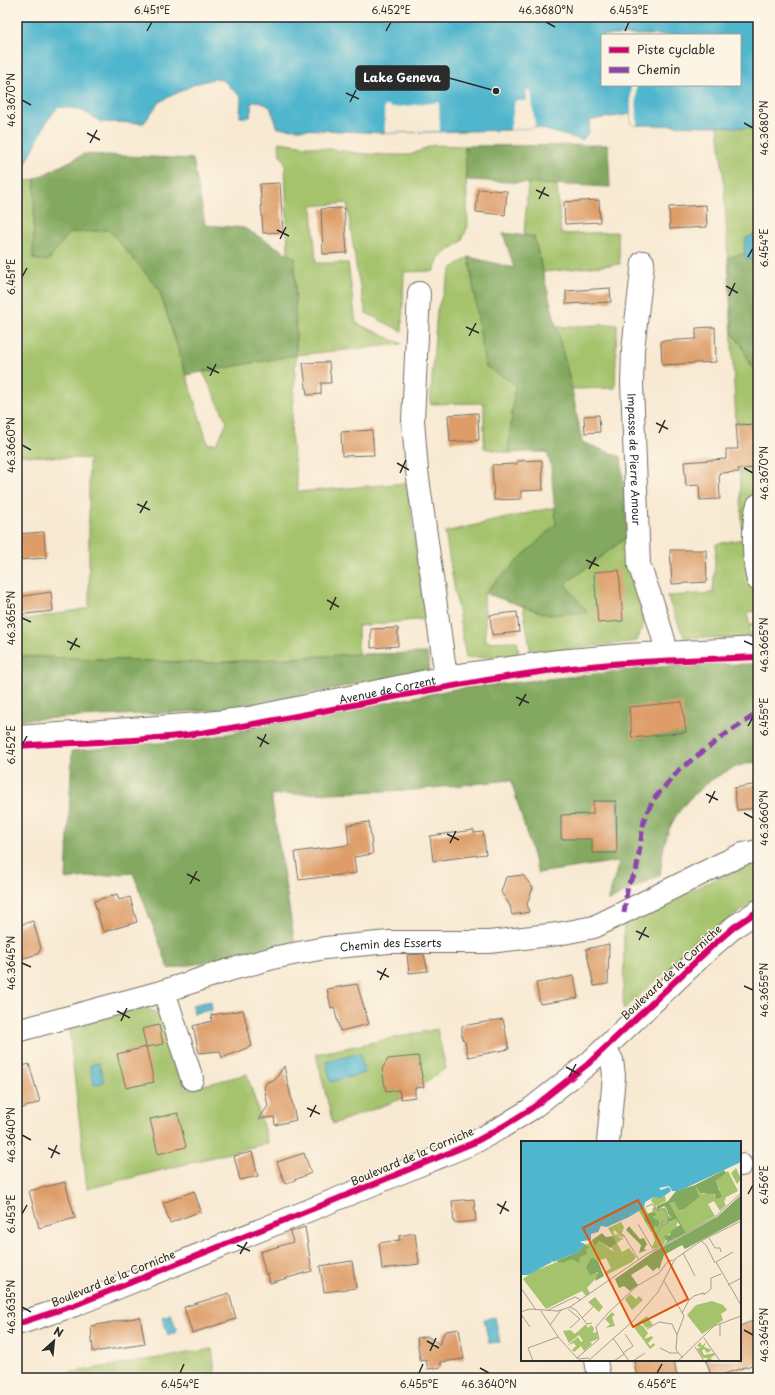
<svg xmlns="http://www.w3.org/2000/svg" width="775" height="1395" font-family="'Playpen Sans',sans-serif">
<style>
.green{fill:#a4c36c;stroke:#68774c}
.forest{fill:#83a960;stroke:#576a46}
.water{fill:#4fb6cd;stroke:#3d707c;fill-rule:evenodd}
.pier{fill:#f8e9d2}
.building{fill:#dd9c67}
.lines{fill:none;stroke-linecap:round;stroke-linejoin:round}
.minor-casing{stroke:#736e65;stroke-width:24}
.minor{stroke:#fff;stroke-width:22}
.quiet{stroke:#8e44ad;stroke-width:5;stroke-dasharray:10 5;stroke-linecap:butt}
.cycleway-casing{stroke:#fcf5e5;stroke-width:8}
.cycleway{stroke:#d6006c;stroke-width:6}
.ticks{fill:none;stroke:#2b2b2b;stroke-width:1.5}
.labels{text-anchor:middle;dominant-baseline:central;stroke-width:3;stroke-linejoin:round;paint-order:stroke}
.street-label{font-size:11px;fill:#2b2b2b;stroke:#fcf5e5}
.inset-road{fill:none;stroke:#a69d8f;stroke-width:1}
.view{fill:#df570e;fill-opacity:0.15;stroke:#df570e;stroke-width:2}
.inset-edge{fill:none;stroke:#2b2b2b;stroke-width:2}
.leader{fill:none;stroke:#2b2b2b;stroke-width:1.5}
.callout-dot{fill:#2b2b2b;stroke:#fcf5e5;stroke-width:1.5}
.callout{fill:#2b2b2b;stroke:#2b2b2b;stroke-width:1.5}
.callout-label{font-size:12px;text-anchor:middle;font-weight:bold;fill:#fff}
.neatline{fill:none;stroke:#2b2b2b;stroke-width:1.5}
.ticks-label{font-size:10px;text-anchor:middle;fill:#2b2b2b}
</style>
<rect width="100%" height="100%" fill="#fcf5e5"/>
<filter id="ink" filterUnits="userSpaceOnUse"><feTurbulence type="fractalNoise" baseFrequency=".025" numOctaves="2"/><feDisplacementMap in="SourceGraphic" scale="8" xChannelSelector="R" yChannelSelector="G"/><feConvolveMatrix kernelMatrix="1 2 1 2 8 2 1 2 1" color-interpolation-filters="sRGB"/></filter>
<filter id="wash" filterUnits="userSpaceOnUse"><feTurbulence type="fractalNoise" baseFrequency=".012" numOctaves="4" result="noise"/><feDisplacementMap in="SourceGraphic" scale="16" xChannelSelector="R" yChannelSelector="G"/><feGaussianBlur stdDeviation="0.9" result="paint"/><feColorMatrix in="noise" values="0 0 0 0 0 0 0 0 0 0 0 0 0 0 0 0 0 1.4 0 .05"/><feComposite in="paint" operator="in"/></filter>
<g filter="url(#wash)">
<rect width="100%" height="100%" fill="#f8e9d2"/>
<path class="green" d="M718,126L758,129V424H736L724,182Z
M279,142L365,154L395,155H410L433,145L465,146L468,226L461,242L439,257L434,271L404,272L402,331L366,313L357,272L347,203L312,206L316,263H348L356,323L402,344L296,355L291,435L298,492L407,483L425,619L358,626V654L208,663L17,656V621L89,608V459L17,455V184L35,179L33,259L48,261L69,233L109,230L159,289L208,444L217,443L227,422L203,372L296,355L295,258L288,254L285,162L280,155Z
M528,183L557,185L561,234L617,232L620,264L543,272L534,237L524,235Z
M469,257L485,366L515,384L508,453L484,448V403L430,404L437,310L452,268Z
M617,324L615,388L572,389L556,327Z
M738,446L758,468V611L748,612L749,624H758V626L749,627L750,639L684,637L667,596L713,593L716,544L743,539Z
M555,507L556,524L484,593L486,642L517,641L519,655L466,658L445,532Z
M628,536L648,611L637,641L531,654L523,606L549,615L587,612L565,584Z
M758,859V900L714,929L623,1010L624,922Z
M145,1006L165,1019L185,1090L247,1074L268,1143L87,1189L69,1028Z
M437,1029L446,1068L401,1099L333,1124L316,1054Z
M212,1349L216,1378H37Z"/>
<path class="forest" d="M608,145L610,187L467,180L465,146Z
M84,154L193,159L205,225L244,228L295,258L296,355L186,375L159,289L109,230L69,233L48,261L33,259L35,179Z
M503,233L534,237L572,389L582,442L621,457L628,536L565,584L587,612L549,615L484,593L556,524L551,467L547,452L508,453L515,384L485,366L469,257L514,268Z
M758,250V373L751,366L742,346L733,334L729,257Z
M427,653L430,670L225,710L17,720V656L208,663L358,654Z
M758,664V762C724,764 681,798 669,830C663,843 662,860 660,875L608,901L619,861L538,873L511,780L413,790L271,795L295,945L169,969L133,873L66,879L72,751L202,739L455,689L678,665Z"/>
<path class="water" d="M17,17H758V129L718,126L637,125L631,124V114L591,120L589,126V132L582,140L535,127L510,130L385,133L278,128L270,107L259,101L252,102L250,117H240L241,97L224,81L216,78L195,84L159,102L144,123L101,122L80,109L58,107L47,121L20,175H17ZM602,35H740V85H602Z
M755,234L758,237V257L755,259H746L744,249L746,238Z
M211,1001L212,1010L194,1013L192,1005Z
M360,1053L365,1073L331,1082L326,1062Z
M99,1063L104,1082L94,1085L90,1065Z
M171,1314L177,1332L168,1335L162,1317Z
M495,1317L500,1342L489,1343L484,1319Z"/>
<path class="pier" d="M631,85H636L637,125L631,124Z
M527,90H531L535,127L510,130L515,101H527Z
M439,102L440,131L385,133L384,107L389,105L390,108Z"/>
<g id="blocks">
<path class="building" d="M280,183L283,232L263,233L260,184Z
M478,189L507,191L505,215L476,212Z
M599,200L600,222L565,224L564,202Z
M706,205L707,227L670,229L669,207Z
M344,208L347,253L323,254L321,209Z
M610,288L611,302L566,304V291Z
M715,327L716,362L662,365L661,341L696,339V328Z
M329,362L331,383H321V394L307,395L303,363Z
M478,413L479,440L450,442L448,415Z
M599,415L600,432L585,433L584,416Z
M736,424L758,425V468L738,469L739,472L719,473L720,499L700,500L699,485L686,486L684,462L726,459V449H738Z
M372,430L374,455L342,456L341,432Z
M542,460L543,490L521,491V499L494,500L492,465L517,464V461Z
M44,532L46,558L17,560V534Z
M670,550H706L707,582L672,584Z
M619,570L623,621L598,623L594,572Z
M51,592L53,611L17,615V597Z
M517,612L519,632L492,635L490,615Z
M398,628V646L371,648V629Z
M682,702L686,732L632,738L629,707Z
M758,784V808L737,810L734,788Z
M593,801H616L617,853H592V839H561V815L593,814Z
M369,822L373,854L354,857L356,873L299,880L295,852L349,845L347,825Z
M474,830V833L483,832L486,854L433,861L430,836Z
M523,875L533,888L527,903L529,912L512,915L510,906L501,892L506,877Z
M117,894L119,900L130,897L137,922L103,932L94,901Z
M33,921L41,948L38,954L17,960V926Z
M609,944L608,984L594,986L586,949Z
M424,954L428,971L409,973L407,955Z
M574,976L578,998L540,1004L536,983Z
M357,984L369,1024L340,1031L334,1007L331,1008L327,989Z
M243,1010L252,1046L222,1058L220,1051L199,1053L193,1026L212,1021L211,1015Z
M503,1019L509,1049L468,1057L465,1042L462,1039V1026Z
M159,1025L163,1044L146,1047L142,1029Z
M146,1047L154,1082L126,1088L117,1054Z
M418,1056L424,1087L415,1088V1097L401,1099L399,1090L386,1092L382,1069L388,1059Z
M29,1064L40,1102L17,1110V1068Z
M284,1066L296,1120L275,1125L274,1117L259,1119L268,1106L264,1087L267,1082L275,1080Z
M178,1113L186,1147L158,1154L150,1119Z
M252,1152L258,1176L240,1180L234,1156Z
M304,1153L311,1173L285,1184L277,1162Z
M65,1182L75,1218L39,1228L29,1191Z
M194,1191L201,1211L170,1223L163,1203Z
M474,1199L476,1221L454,1223L452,1201Z
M305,1227L312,1271L270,1283L268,1274L266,1275L260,1252L293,1242L290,1232Z
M415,1233L419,1264L382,1269L379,1243L400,1240L399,1236Z
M352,1261L356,1288L324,1292L320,1266Z
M229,1293L236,1319L192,1333L184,1307Z
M140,1317L145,1344L93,1352L91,1326Z
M758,1319V1363L712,1378L706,1360H740V1326Z
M459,1329L464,1359L441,1362V1367L428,1369L426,1360L420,1361L417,1338L427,1336L439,1344L445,1331Z
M634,1360H674L677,1378H637Z"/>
</g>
</g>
<g filter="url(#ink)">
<use href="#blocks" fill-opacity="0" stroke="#736e65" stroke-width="1"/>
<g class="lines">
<g class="minor-casing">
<g id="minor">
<path id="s1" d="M643,262L633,349L632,384L639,565L653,604L664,640V653"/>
<path d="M419,293L413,420L417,471L446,677"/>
<path d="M758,505C752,522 753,562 758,580"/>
<path id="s2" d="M17,737L200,724L249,718L446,677L558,661L627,655L758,648"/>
<path d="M164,991L192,1079"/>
<path id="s3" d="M17,1031L164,991L229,970L277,957L325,948L389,942H489L558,934L594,927L717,866L743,854L758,851"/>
<path d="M605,1049L612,1060L614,1076L608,1142"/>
<path d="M740,1165H741"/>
<path d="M17,1324L75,1305L342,1197L473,1143L502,1127L531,1109L588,1064L710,948L734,927L758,911"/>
<path d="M596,1360L599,1378"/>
</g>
</g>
<use href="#minor" class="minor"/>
<path class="quiet" d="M624,913L628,884L636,873L644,820L653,800L680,769L726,734L758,713"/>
<g class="cycleway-casing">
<path id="cycleway" d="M17,746C78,742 140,742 201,733C322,714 441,684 563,669C627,661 693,660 758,657
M17,1324L75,1305L342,1197L473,1143L502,1127L531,1109L588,1064L710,948L734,927L758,911"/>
</g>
<use href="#cycleway" class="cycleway"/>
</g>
</g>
<path class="ticks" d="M546,22L555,27M147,31L152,22M386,31L391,22M625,31L629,22M346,93L359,99M22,100L31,105M350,102L356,90M744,123L753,128M87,133L100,140M90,143L97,130M536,190L549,196M539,199L545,187M277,230L289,236M280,239L286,227M748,257L753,248M22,277L27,268M726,286L738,293M729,296L735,283M466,327L479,333M469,336L476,323M207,367L219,373M210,376L216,364M656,423L668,429M659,433L665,420M22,445L31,450M397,463L409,470M744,468L753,473M400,473L406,460M137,504L150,510M140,513L147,501M586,560L599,566M589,569L596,557M327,600L339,607M330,610L336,597M22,618L31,622M67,641L80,647M744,641L753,645M70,650L77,638M516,697L529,703M519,706L526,694M748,726L753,717M257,737L269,744M22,745L27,736M260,747L266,734M706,794L718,800M709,803L715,791M744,813L753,818M447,834L459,840M450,843L456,831M187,874L200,881M190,884L197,871M636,931L649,937M639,940L646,927M22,963L31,967M377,971L389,977M380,980L386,968M744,986L753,990M117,1011L130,1018M121,1021L127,1008M566,1067L579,1074M569,1077L576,1064M307,1108L320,1114M310,1117L316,1105M22,1135L31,1140M48,1148L60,1154M51,1158L57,1145M748,1194L753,1185M497,1204L509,1211M22,1214L27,1205M500,1214L506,1201M237,1245L250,1251M240,1254L247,1242M22,1307L31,1312M744,1330L753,1335M427,1341L439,1348M430,1351L436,1338M480,1368L489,1373M180,1373L184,1364M419,1373L423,1364M657,1373L662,1364"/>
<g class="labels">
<g class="street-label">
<text stroke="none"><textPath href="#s1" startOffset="198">Impasse de Pierre Amour</textPath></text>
<text stroke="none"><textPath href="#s2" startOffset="374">Avenue de Corzent</textPath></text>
<text stroke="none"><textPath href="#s3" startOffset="385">Chemin des Esserts</textPath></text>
<text transform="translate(671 972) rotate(-43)">Boulevard de la Corniche</text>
<text transform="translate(412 1156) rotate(-23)">Boulevard de la Corniche</text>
<text transform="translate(113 1278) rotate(-22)">Boulevard de la Corniche</text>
</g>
</g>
<g transform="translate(521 1141)">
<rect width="220" height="220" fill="#f8e9d2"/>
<path d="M215,27L220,38L216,43L210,32ZM207,30L217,50L205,56L203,61L205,64L199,70L193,60L187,63L194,75L165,92L147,62L153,61L161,70L171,60L176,51L175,46L182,53L190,51L195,55L199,49L195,40ZM144,55L145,60L135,65L136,68L146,66L147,75L150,73L152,76L147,77L148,82L155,78L157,81L155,85H159L147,94L143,103L134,108L131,106L134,99L131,92H134L130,91L118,70L124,66L127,73L132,70L131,68L134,66L130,59L133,56ZM100,81L103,86L101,92L103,96H99L94,89L92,91L94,94L96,93L99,97H103L96,102L101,111L108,107L115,116L111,121L85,134L83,132L90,127L85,117L77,120L70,116L77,135L66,147L69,152L65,155L61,150L25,168L2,138L17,127L19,128L65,109V104L71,99L74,104L78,100L93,111L90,106L96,102L87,87ZM109,153L115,158L118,155L122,159L111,169L104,158ZM74,156L82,166L78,171L67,161ZM191,160L202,164L206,169L200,173L202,179L181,193L166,174L175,164ZM91,171L94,174L91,176L94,185L85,187L89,183L84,178ZM126,175L132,184L125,187L121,182L119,184L122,185L127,192L123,198L131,195L132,197L127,202L129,205L133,202L134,204L129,208L112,185ZM65,183L67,187L70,184L73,187L72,192L76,191L77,198L69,201L71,203L63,210L60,205L53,211L51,209L55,205L53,202L47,204L57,196L60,201L62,200L58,194L48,202L42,190L49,189L54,193ZM179,201L181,205L185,201L183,206L191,209L186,212L183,208L181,210L183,214L193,212L194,214L189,217L193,220H184L187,217H182L176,208L180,206L176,205Z" fill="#a4c36c"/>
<path d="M203,29L205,32L195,40L201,56L195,58L194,53L180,52L175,46L178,56L162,69H158L153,61L148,62L165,92L143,103L146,100L143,95L149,94L150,90L159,84L155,78L147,82V77L151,76L147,73L146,67L143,65L136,69V65L147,60L155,50L174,44ZM220,54V78L164,108L161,104L143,114L138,129L137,126L132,130L126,124L110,134L117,144L109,150L103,145L98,147L94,138L134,110L196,76ZM134,71L135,74L131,76L138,80V85L135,86L134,84L133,88L123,79L125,73ZM108,85L119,98L123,97L126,103L123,108L126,109L118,112L120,104L105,89ZM81,92L85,96L92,95L96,102L89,107L78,100L74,105L71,99ZM64,103L69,107L65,108L66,113L59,116L58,122L51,118L41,122L35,120L57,111ZM71,116L77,120L83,135L74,140L77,131L69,134L65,126Z" fill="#83a960"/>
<path d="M0,0H220V21L158,50H151L149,46L148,45L138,47L140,49L148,46L150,50L140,57L133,56L124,61L123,67L108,76L86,86L80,85L77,91L70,93V99L62,100L59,101L64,103L57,111L32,121L30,118L31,121L7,134H1Z" fill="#4fb6cd"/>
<path class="inset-road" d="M125,66L131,63L136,70L142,68L146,72L147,82L141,85L140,81L145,80M117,83L133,110M141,85L134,95L141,105M102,93L118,119M188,97L194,107H199L200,111M180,100L185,104L194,122M212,111L195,121L220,164M162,112L174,135M143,140L163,175L156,194M207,144L220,137M0,147L15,169M184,153L190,148V137L200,133M49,166L55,169L66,183L71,182M47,168L59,178L49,187M27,169L54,156L60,159M20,170L38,197L57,218L68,217M0,171L8,168L37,170L49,166L126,113L193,77L220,52M161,172L168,159L173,155L182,152L184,153H181M0,173L9,186M61,177L72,166M199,182V195M29,184L40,169M126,188L138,181L151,183L156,194L155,209L162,217M92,197L108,220M183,197L199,220M174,206L183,220M139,207L149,212H157M102,212L112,205L104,193M56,217L78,198L75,186L87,172L116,145L138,132L147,120L152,119M12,220L7,207L37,196M67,220L112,180L137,151L154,118L180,100L220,80M93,220L103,213M112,220L124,212M157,220L193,185L220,175"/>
<path class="view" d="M117,59L167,158L112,186L62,87Z"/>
<rect width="220" height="220" class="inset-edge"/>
</g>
<path class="leader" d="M496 91L449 78"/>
<circle class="callout-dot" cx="496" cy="91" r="4"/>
<rect class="callout" x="356" y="66" width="93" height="24" rx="4"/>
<g class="callout-label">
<text x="402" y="82">Lake Geneva</text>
</g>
<rect width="775" height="1395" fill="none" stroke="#fcf5e5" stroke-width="44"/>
<rect x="601" y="34" width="140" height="52" fill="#fcf5e5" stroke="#a8a49b"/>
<rect x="609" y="47" width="20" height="6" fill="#d6006c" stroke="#a8a49b"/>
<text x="637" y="54" font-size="12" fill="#2b2b2b">Piste cyclable</text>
<rect x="609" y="67" width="20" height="6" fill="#8e44ad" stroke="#a8a49b"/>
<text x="637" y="74" font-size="12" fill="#2b2b2b">Chemin</text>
<g transform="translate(54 1341) rotate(27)" stroke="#fcf5e5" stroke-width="3" paint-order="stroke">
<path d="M0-3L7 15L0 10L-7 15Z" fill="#2b2b2b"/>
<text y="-6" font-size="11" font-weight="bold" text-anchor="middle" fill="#2b2b2b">N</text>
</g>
<rect x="22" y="22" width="731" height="1351" class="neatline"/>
<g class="ticks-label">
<text x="152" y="14">6.451°E</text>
<text x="391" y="14">6.452°E</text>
<text x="546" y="14">46.3680°N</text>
<text x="629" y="14">6.453°E</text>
<text transform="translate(11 100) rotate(-90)" y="4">46.3670°N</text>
<text transform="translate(764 128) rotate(-90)" y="4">46.3680°N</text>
<text transform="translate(764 248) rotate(-90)" y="4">6.454°E</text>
<text transform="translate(11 277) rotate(-90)" y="4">6.451°E</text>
<text transform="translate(11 445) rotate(-90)" y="4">46.3660°N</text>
<text transform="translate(764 473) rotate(-90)" y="4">46.3670°N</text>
<text transform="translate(11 618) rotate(-90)" y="4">46.3655°N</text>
<text transform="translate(764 645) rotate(-90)" y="4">46.3665°N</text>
<text transform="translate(764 717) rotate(-90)" y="4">6.455°E</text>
<text transform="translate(11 745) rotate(-90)" y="4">6.452°E</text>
<text transform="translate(764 818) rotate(-90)" y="4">46.3660°N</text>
<text transform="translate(11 963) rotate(-90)" y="4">46.3645°N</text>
<text transform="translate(764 990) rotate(-90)" y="4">46.3655°N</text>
<text transform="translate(11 1135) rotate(-90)" y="4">46.3640°N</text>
<text transform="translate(764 1185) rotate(-90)" y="4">6.456°E</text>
<text transform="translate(11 1214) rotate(-90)" y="4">6.453°E</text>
<text transform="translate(11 1307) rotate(-90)" y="4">46.3635°N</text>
<text transform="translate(764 1335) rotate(-90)" y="4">46.3645°N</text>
<text x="180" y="1388">6.454°E</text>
<text x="419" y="1388">6.455°E</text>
<text x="489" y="1388">46.3640°N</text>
<text x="657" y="1388">6.456°E</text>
</g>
</svg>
